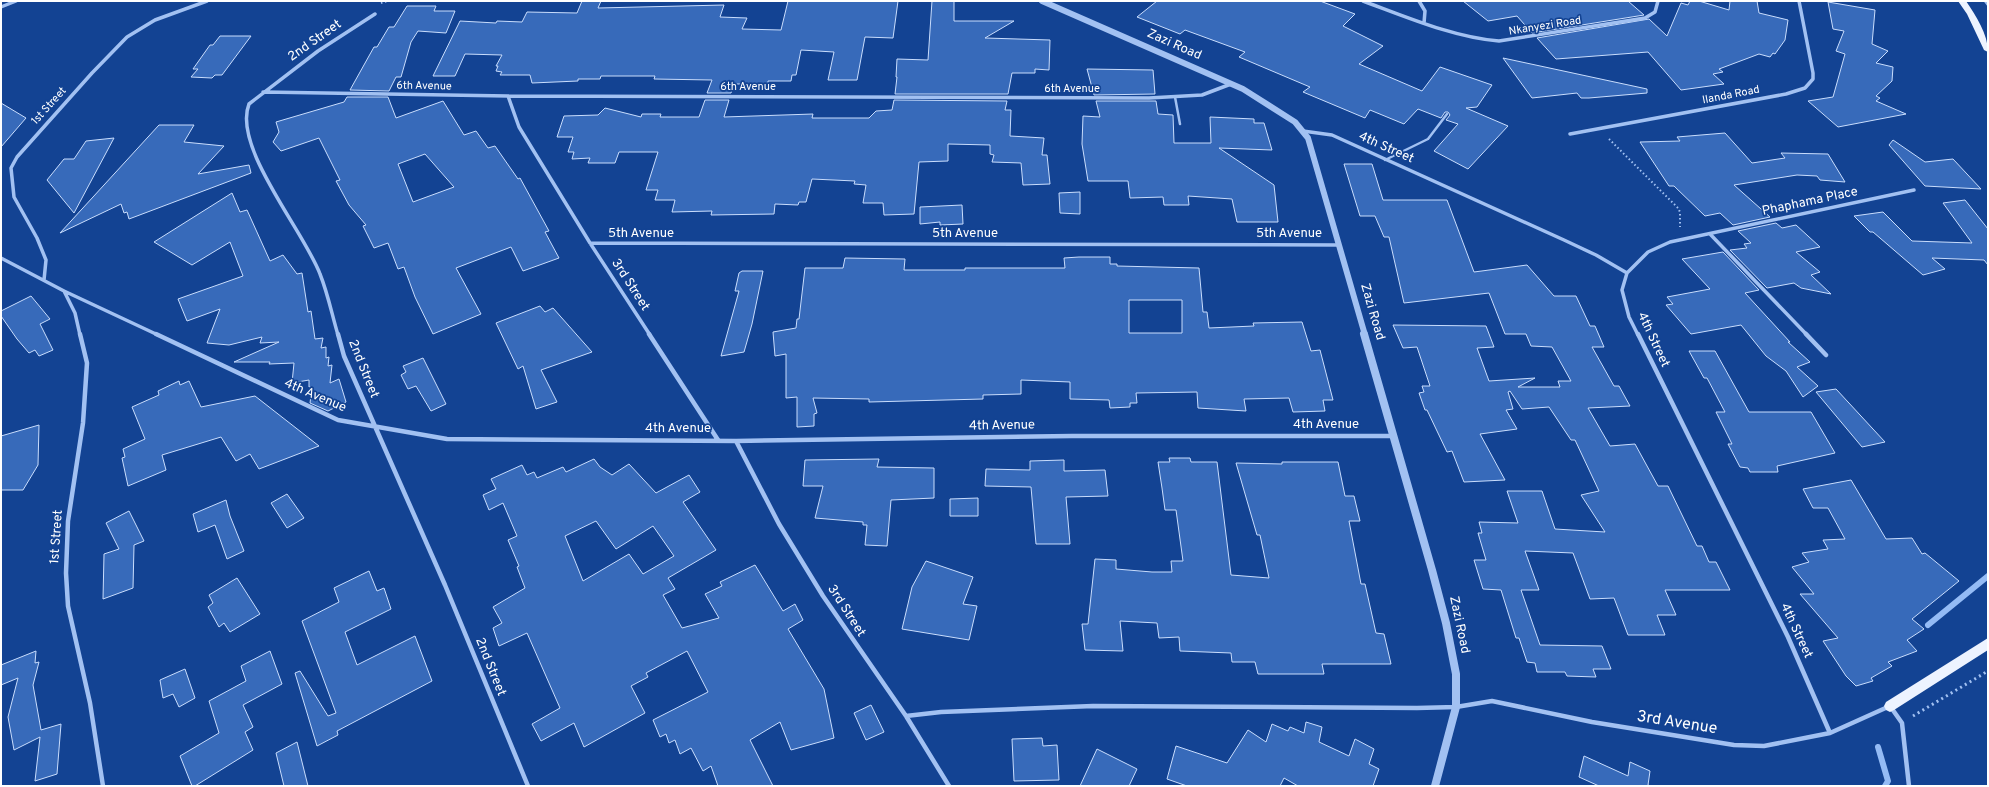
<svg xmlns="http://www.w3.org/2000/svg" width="1989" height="787" font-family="Overpass,sans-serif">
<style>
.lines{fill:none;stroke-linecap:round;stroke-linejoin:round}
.stream{stroke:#94bbf5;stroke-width:6}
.building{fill:#376aba;stroke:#c9ddfd;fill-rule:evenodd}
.path-far1{stroke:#a2c1f2;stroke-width:2;stroke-dasharray:1.5 2.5;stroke-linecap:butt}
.path{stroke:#a2c1f2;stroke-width:3;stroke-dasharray:2 3.5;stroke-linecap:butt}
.service{stroke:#a2c1f2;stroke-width:2.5}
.minor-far1{stroke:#a2c1f2;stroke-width:3.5}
.minor{stroke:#a2c1f2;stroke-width:4.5}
.tertiary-far1{stroke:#a2c1f2;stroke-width:6}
.tertiary{stroke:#a2c1f2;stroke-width:8}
.primary{fill:#edf3ff;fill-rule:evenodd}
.labels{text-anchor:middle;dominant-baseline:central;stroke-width:3.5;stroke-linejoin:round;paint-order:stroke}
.far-street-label{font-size:11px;fill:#fff;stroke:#134393}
.street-label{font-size:13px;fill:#fff;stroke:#134393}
.near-street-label{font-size:16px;fill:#fff;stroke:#134393}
</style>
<rect width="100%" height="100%" fill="#134393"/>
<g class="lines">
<path class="stream" d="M1928,625L1988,576
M1878,747L1888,781L1885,786"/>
</g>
<path class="building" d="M582,1H601L598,8L724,5L720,17L747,18L742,29L781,30L788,1H898L893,38L865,37L857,80H828L834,52L801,50L796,75H792L791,81H768V84H734L731,93H707L712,80L654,79L655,76H601L600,79H578V81L532,83L530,75H500L502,72L496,71L498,66H496L502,55L465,54L455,76H433L460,21L496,23L497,21L522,22L527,12L577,13Z
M932,1H954V21H1014L985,38L1050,40L1049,70L1035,69V73H1012L1008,94H895L897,77H896L897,59L928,60Z
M1157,1H1320L1355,14L1343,26L1383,46L1359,64L1422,91L1440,67L1492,85L1477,107L1466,108L1508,126L1468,169L1434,151L1458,124L1446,120L1450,115L1448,112H1445L1441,118L1418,109L1404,124L1370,110L1365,118L1303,92L1310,87L1239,57L1245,52L1185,30L1180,34L1137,17Z
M1463,1H1628L1644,15L1532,33L1517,16L1488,21Z
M1690,1H1699L1729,10L1730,1H1757L1759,13L1788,20L1785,40L1775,54L1773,53L1770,57L1759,54L1719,69L1723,72L1713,74L1724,84L1681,90L1648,52L1556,59L1537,38L1649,19L1667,36L1681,3L1688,5Z
M1828,2L1875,10L1872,44L1888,51L1876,63L1893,67L1892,81L1876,96L1880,98L1876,101L1906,114L1838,127L1808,101L1833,97L1845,54L1836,51L1844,31L1833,29Z
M407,6H436L434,11H455L446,33L418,31L411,42L401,77H396L389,91L350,90L374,47H377L389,27H394Z
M220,36H251L222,75H215L212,78L191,77L198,69H193L210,45H213Z
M1503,58L1647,89V93L1589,98H1581L1577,93L1532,98Z
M1087,69L1153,70L1155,94L1094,95Z
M347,97H388L396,118L443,101L464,135L476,131L488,148L495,146L518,179L520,178L549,231L545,232L559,258L523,271L511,247L456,268L481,314L433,334L415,297L404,267L398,269L388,243L374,248L363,226L366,225L349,205L336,181L340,180L319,138L281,151L273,142L279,132L276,122L344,102ZM425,154L454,187L413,202L398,164Z
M705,100H729L724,117L813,114L812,118H869L876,111L892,110L894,100L1007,101L1005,110H1011L1010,136L1044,138L1042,155H1047L1050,184L1023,185L1021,163L992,162L994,155L990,154V145L948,144V161L919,162L914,214L884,215L883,203H863L866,185L854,184L855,181L812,179L806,202H799L798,205L775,204L774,214L711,215L712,211L672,212L675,200H655L658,190H646L658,152H619L615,163H588L590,158L572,159L574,152H568L573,137H557L564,116L598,115L605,108L641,117L642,114H661L660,117H699Z
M1096,101H1156L1158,114L1173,115L1174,143H1211L1210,117L1254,119V123H1264L1272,150L1219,148L1274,185L1278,222H1237L1232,199L1188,196L1189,205H1164L1163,197L1130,198L1128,181H1088L1082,144L1083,116L1100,117Z
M1,103L26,118L1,147Z
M159,125H194L184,142L224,146L198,174L249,165L251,173L129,219L127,212L124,213L121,204L60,233Z
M1725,133L1752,163L1785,158L1781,153L1828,154L1845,182L1820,180L1817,176L1797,175L1734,185L1770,217L1733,225L1720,213L1705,216L1674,186H1669L1640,142L1680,141L1677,137Z
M114,138L74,213L47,180L64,159H74L86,141Z
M1893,140L1925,162L1953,159L1981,189L1925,186L1889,145Z
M1344,164H1372L1383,200H1447L1474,272L1527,265L1554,296H1576L1590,326H1595L1604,347H1592L1614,386H1619L1630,406L1588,408L1610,446L1635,444L1658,486H1668L1697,546H1702L1709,562H1716L1730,590H1665L1676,615H1657L1665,635H1628L1614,598L1590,599L1573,553L1525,551L1539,590H1521L1540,645L1602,646L1611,669H1593L1596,677L1567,676L1565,672H1537L1535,663L1527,662L1519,638H1516L1501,590L1483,589L1474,560H1486L1478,533H1482L1479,522L1518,523L1507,491H1542L1555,529L1605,532L1581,495L1599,491L1575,440H1571L1549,407L1522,409L1510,391L1508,392L1513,409L1506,410L1517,429L1480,434L1505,480L1464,482L1452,451L1447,452L1427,410H1425L1419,393L1424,392L1422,386H1430L1417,347L1403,348L1393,325L1486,326L1494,347L1477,348L1489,381L1535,378L1518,387H1560L1558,381H1571L1552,347L1531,346L1526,334H1505L1489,293L1404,303L1389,237H1384L1375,216H1360Z
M1080,192V214L1060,213L1059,193Z
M232,193L240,212L247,210L270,261L283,255L297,274L302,273L308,312L311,311L315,339L323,338L321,348L326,347V358L329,357L328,366L332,365L330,383L339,379L346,402L328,411L310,403L312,387H309V380L292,383L294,363L269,364L270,362H234L279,342L260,343L262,337L229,345L207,343L220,309L187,321L178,299L243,276L230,242L192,265L154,242Z
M1965,200L1988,229V265L1984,260L1932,258L1945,269L1923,275L1873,232H1870L1854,216L1883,212L1912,241L1972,243L1943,203Z
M962,205L963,224L940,225V222L920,224V207Z
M1776,223L1782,228L1796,225L1820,247L1796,252L1820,272L1811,275L1831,294L1801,288L1794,283L1767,288L1730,250L1747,248L1744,244L1751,243L1738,231Z
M1723,252L1759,290L1745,293L1790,342H1788L1810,362L1797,367L1818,386L1803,397L1786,371L1766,356L1741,325L1691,334L1666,305L1673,304L1667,297L1710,289L1682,259Z
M1079,257H1110V264H1117V266L1199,268L1203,312H1207L1209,328L1254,326L1253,323L1302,322L1311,351L1320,350L1333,400H1323L1325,411L1293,412L1289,398L1244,399L1246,411L1198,408L1197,392L1136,393L1137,403H1130V407L1110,408L1109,400L1070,399V382L1021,380V394L983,395V399L869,402V399L813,398L817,413L814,414V426L797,427V397L786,398V354L775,356L773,332L796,328L797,319H799L805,268H843L845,258L905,259L904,270H965V268H1065L1064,258ZM1129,300H1182V333H1129Z
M742,271H763L752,324L744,352L721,356L739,291H735L739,273Z
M31,296L50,319L40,324L53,350L39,356L35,350L29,353L17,339L1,316V311Z
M540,306L545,312L553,308L592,352L541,370L557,402L536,409L523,366L518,369L496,323Z
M1689,351H1715L1749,412H1811L1835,453L1777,466L1778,472H1750L1748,468L1740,467L1728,444H1732L1716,412H1725L1707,378H1704Z
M423,358L446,404L431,411L416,386L408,389L401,375L406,372L403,366Z
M179,381L180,385L189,381L201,407L255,396L319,446L259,469L250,454L236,461L221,437L162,455L166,470L128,486L122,458L125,457L123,449L145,439L132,407L159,395L158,391Z
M1836,389L1885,442L1862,447L1816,392Z
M39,425L38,465L23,490H1V436Z
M1169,458H1190L1191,462H1217L1231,575L1269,578L1260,535H1257L1236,463L1282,464V462H1338L1345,496H1354L1360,521H1349L1361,584H1365L1376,633L1384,634L1391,664H1322L1324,674H1258L1255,662H1232L1231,653L1180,651L1179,637L1159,638L1157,623L1120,621L1123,651L1085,650L1082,624H1088L1095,559L1116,560V569L1152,572H1172L1171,561H1183L1176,510H1165L1162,488L1158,462H1170Z
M594,459L600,467L612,475L629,464L656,493L689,475L700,492L683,502L716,550L668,578L675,589L663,595L682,628L719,618L705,594L722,586L720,582L755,565L783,611L795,604L803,620L788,629L824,689L834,738L791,750L780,722L750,740L773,786H718L711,766L703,771L691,748L680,754L675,740L669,743L666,734L660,737L653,720L708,692L687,651L646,673L648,677L631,686L645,713L584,747L574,723L541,741L532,724L560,708L527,633L499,646L493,628L502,623L493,607L525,588L517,567L519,566L508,540L517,536L503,503L489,510L483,495L496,489L491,479L522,465L527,475L534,472L537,478L563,467L566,472ZM596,521L616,549L653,526L674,556L643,574L629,554L583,581L565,536Z
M879,459L877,467L934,468V498L891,500L887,546L865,545L867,525H863V522L815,518L823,486H803L805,460Z
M1064,460V471L1105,470L1108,496L1066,497L1070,544H1036L1031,487L985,486L986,469L1030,470V461Z
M1851,480L1886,539L1912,538L1922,554L1925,553L1959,581L1912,619L1924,629L1907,640L1917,651L1888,662L1892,666L1871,678L1873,681L1856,686L1846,676L1823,641L1838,638L1800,594H1814L1792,567L1809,562L1802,553L1828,549L1823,540L1845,539L1828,508H1813L1803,489Z
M287,494L304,518L287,528L271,503Z
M978,498V516H950V499Z
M226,500L230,516L244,551L227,559L215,525L198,532L193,514Z
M129,511L144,541L134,545L133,588L103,599L104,554L119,549L106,523Z
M926,561L973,577L963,604L977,606L969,640L902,629L912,587Z
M369,571L377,591L384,588L391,609L345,632L357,665L415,636L432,681L337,731L338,735L317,746L295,673L300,671L328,716L336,713L302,621L339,602L334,588Z
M237,578L260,614L230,632L224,623L219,627L208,607L213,603L209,595Z
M36,651L35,663L39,662L33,685L41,730L61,724L57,774L35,781L40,737L14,750L8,717L18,678L1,685V665Z
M270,651L282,684L243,705L253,727L245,732L253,750L195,786H192L180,756L219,733L209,701L246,681L241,666Z
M185,669L195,698L179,707L173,694L163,698L160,680Z
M871,705L884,732L866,740L854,713Z
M1306,722L1322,727L1319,742L1349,756L1355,739L1374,749L1369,764L1379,769L1373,786H1298L1284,778L1280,786H1187L1167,779L1176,746L1227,763L1248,730L1266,742L1272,724L1288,731L1290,727L1304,733Z
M1042,738L1043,746L1057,745L1059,780L1014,781L1012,739Z
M297,742L308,786H284L276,753Z
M1097,749L1137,769L1129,786H1080Z
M1584,756L1628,776L1630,762L1650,771L1648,785L1650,786H1599L1579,777Z"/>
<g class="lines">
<path class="path-far1" d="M381,3L388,1
M1609,139L1678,208L1680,212V227"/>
<path class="path" d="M1913,716L1988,671"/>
<path class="service" d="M1985,1L1988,5
M1175,97L1180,124
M1385,160L1428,139L1447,114"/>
<path class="minor-far1" d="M1363,1C1404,16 1455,38 1499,41L1645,18L1655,12L1658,1
M1419,1L1425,11L1424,23
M1,7L16,1
M263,92L508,96L1149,98L1202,95L1231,84
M508,96L519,127L590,243L650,335
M1303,131L1332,135L1564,240L1596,255L1627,273L1622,290L1629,317L1638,335
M1570,134L1786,94L1805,88L1813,79V73L1799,1
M1710,234L1807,335
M590,243L1339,245
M1,258L64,291L158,335
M1627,273L1648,252L1670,242L1914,190
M44,280L46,260L37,238L14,197L11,168L17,157L92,73L127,37L155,20L207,1
M64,291L75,313L80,335
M338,335C332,315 328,294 320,274C304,231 232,147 249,104L318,51L375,14"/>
<path class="minor" d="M80,334L87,363L83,423L68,521L66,573L68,606L90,703L103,786
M156,334L338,420L447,439L736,441L1072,436H1394
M338,334L344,356L445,585L528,786
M649,334L718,440
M1638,334L1788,637L1830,733
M1806,334L1826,355
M736,441L779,524L823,596L906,716L949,786
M906,716L941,712L1093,706L1417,708L1456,707L1492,701L1592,722L1734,745L1764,746L1830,733L1890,706L1902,723L1909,786"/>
<path class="tertiary-far1" d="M1042,1L1243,89L1295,122L1308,138L1365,335"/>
<path class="tertiary" d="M1364,334L1432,570L1446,623L1456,674V707L1435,786"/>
<path class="primary" d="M1958,1H1966C1976,16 1988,34 1988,52L1984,50L1967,14Z
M1988,638V650L1894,710L1890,712L1886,710L1884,706L1886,702Z"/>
</g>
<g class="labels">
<g class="far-street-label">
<text transform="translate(1545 26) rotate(-9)">Nkanyezi Road</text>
<text transform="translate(424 86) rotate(1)">6th Avenue</text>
<text x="748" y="87">6th Avenue</text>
<text x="1072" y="89">6th Avenue</text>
<text transform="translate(1731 95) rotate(-11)">Ilanda Road</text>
<text transform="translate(49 106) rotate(-48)">1st Street</text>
</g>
<g class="street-label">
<text transform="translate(315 41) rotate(-35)">2nd Street</text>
<text transform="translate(1174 45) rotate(24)">Zazi Road</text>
<text transform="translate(1386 148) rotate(24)">4th Street</text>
<text transform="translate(1810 202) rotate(-12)">Phaphama Place</text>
<text x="641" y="234">5th Avenue</text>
<text x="965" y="234">5th Avenue</text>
<text x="1289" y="234">5th Avenue</text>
<text transform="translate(630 285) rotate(57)">3rd Street</text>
<text transform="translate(1372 312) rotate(74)">Zazi Road</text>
<text transform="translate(1653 340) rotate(65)">4th Street</text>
<text transform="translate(363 369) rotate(68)">2nd Street</text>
<text transform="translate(315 396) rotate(23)">4th Avenue</text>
<text x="1326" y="425">4th Avenue</text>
<text transform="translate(1002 426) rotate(-1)">4th Avenue</text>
<text x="678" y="429">4th Avenue</text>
<text transform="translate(57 537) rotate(-86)">1st Street</text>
<text transform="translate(846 611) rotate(57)">3rd Street</text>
<text transform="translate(1459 625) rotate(78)">Zazi Road</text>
<text transform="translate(1796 631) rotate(65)">4th Street</text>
<text transform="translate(490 667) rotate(68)">2nd Street</text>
</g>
<g class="near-street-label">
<text transform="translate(1677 723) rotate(9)">3rd Avenue</text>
</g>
</g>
<rect width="1989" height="787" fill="none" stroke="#ffffff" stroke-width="4"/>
</svg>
